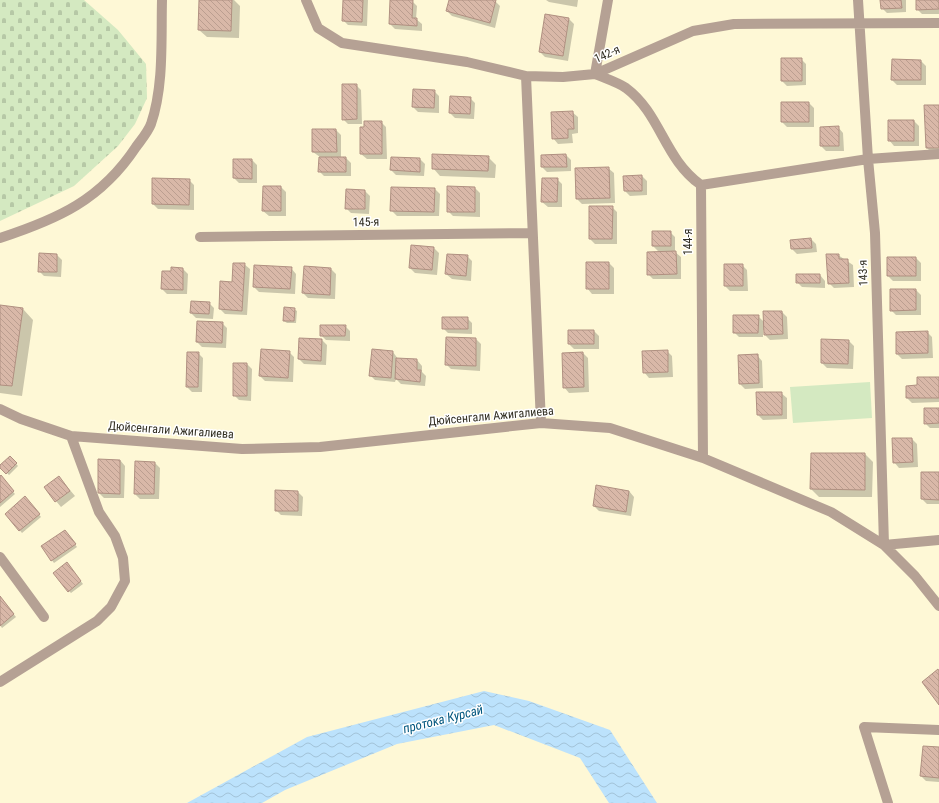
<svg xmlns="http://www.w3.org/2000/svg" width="939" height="803" font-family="'Roboto Condensed',sans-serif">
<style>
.cemetery{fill:url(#cemetery-stones)}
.pitch{fill:#d4e9c1}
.water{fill:url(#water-waves)}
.shadow{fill:#0003}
.building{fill:url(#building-back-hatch);stroke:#b09081}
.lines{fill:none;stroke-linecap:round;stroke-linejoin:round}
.minor{stroke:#b5a194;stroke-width:10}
.labels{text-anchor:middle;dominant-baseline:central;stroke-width:3;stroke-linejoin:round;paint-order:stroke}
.street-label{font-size:12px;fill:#322f23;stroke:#fff}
.water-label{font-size:13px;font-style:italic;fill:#00567e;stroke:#fff}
</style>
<defs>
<pattern id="cemetery-stones" width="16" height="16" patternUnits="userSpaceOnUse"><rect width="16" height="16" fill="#d4e9c1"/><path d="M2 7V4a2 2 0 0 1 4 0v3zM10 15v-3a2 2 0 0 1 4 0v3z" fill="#b6c8a6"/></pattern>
<pattern id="water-waves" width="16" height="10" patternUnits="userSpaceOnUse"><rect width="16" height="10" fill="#bce2fc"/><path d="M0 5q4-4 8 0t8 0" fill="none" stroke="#a2c2d8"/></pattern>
<pattern id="building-back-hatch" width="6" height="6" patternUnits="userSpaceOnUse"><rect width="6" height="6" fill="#d9b8a8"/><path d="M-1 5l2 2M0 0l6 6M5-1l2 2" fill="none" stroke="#bb9e90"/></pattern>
</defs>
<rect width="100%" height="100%" fill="#fef8d6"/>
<path class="cemetery" d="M0,0H84L118,30L146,64L147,98L135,124L118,146L74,186L0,221Z"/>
<path class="pitch" d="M870,382L872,418L793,423L790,387Z"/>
<path class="water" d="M484,691L529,701L610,730L657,803H609L580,758L494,725L397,744L285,790L262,803H187L307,737Z"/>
<path class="shadow" d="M200,0H234L240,6L239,38L207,37L199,30Z
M344,0H368L367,26L348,25L343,20Z
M391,0L412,1L417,6L416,19L422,24V31L395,29L390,24Z
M450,0L495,1L500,6L495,28L452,16L447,11Z
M546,0H578L577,7L549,2Z
M881,0H906V12L887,13L882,8Z
M917,0H939V14H922L917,9Z
M569,19L574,24L568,61L545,57L540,52Z
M801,59L806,64V85L787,86L782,81Z
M921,61L926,66V85H897L892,80Z
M356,85L361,90L362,124H348L343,119Z
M434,91L439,96V113L418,112L413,107Z
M470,98L475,103L474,119L455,118L450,113Z
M809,103L814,108V127H787L782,122Z
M939,106V153H932L927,148Z
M572,112L578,117V133L572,134L573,143L558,144L553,138Z
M889,121H914L919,126V146H894L889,140Z
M381,122L386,127L387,159H367L361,154V128Z
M838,127L843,133L844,151H826L821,146V128Z
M313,130H336L341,135V158H346L351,163V176H324L319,171L320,157L313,152Z
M566,155L571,160V171L547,172L542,167Z
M488,157L496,165L495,178L440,176L433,168Z
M420,159L425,164L424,176L396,175L391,170Z
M252,160L257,165V183H239L234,178Z
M608,168L614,173L615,203L582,204L577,199Z
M642,176L647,181V195L630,196L625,191Z
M557,179L562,184V207H548L542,202Z
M189,180L194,185V210L158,209L153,204Z
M281,187L286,192V216H269L263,211Z
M475,188L480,193V217L453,216L448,211Z
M435,189L440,194L439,216H397L392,211Z
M365,191L370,196L369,214L351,213L346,208Z
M612,207L617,212V244H595L590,239Z
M670,232L675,237V252L681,257V279H653L648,274L659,252L653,246Z
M811,239L816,244L817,252L797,254L792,249Z
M434,248L439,253L437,275L415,273L410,268Z
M57,255L62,260L61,277L44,276L39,271Z
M838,255L853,265L854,287L834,288L829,283Z
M467,256L472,261L471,281L452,279L446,274Z
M916,258L921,263V281H893L888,276Z
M609,263L614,268V294H592L587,288Z
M244,264L250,269L247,315L225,314L220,309Z
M742,265L747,270L748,291H730L725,286Z
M305,267L331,269L336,274L335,299L308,298L303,293Z
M291,268L296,274L295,294L259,292L254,287Z
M183,269L188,274L187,294H167L162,289L172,272Z
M820,275L825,281V288L802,287L797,282Z
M916,290L921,295V315H896L891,310Z
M209,303L214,308L213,319L196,318L191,313Z
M0,306L23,309L33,320L22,396L0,393Z
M294,309L297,311L296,323H287L284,321Z
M782,312L787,317L788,339L770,340L765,335V330H763V337H739L734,332L758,316L765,323Z
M467,318L472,323V334L448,333L443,328Z
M222,323L227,328L226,348L202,347L197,342Z
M345,326L350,331V341L326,340L321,335Z
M594,331L599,336V349H574L569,344Z
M927,332L932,337L933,358L902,359L897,354Z
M447,338L476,339L481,344L480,371L451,369L446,364Z
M300,339L322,340L327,345L326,365L304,364L299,359Z
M849,341L854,346L853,369L827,368L822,363Z
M667,351L672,356L673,377L649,378L644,372Z
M289,352L294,357L293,382L265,381L260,376Z
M393,352L398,359L417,360L422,366V372L426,376L425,386L401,384L396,379L395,382L375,380L370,375Z
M198,353L203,358L202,392H192L187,387Z
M583,353L588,358L589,392L569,393L564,387Z
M757,355L762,361L763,388L745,389L740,384Z
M247,364L252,369L251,401L239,400L234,395Z
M939,378V402L912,403L907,398L919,386Z
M781,393L787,398V419L763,420L758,415Z
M939,409V428H930L925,423Z
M912,439L917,444L918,467L899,468L894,462Z
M865,454L873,462L872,497H819L811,489Z
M10,457L18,466L9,475L0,466Z
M120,460L125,466L124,498H104L99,493Z
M155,463L160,468L159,499H140L135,494Z
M939,473V504H927L922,499Z
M0,477L15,494L0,507Z
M59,477L75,496L61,507L45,488Z
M597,486L629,491L634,497L631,516L599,511L594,506Z
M298,492L303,497L302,516L281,515L276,510Z
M28,500L41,517L22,533L6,514Z
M67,533L77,547L54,563L42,547Z
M69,566L83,584L71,593L69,591Z
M0,597L16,617L2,628L0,625Z
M939,748V782L926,781L921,776Z"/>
<path class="building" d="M199,0H232L231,31L198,30Z
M343,0H363L362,22L342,21Z
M390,0H413L412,18H417V26L389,24Z
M449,0H496L490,23L446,11Z
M880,0H901L902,8L881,9Z
M916,0H939V9L916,10Z
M545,14L569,18L563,56L539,52Z
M781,58H802V81H781Z
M892,59L921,60V80H891Z
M342,84H357V119L342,120Z
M413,89L435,90L434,108L412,107Z
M450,96L471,97L470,114L449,113Z
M781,102H809V122H781Z
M924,105H939V148H926Z
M573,111L574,129H568V138L552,139L551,112Z
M888,120H914V141H888Z
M364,121H382V154H360V127H364Z
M839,126V146H820V127Z
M312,129H336L337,152H312Z
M432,154L489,156L488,171L432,169Z
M566,154L567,167H541V155Z
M319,157H346V172H318Z
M391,157L420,158V172L390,170Z
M233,159H252V179L233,178Z
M609,167L610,198L576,199L575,168Z
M642,175V191H624L623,176Z
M152,178L190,179L189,205L152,204Z
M542,178H558L557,202H541Z
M263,186H281V211H262Z
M447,186L475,187V212H447Z
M391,187L435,188L434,212L390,211Z
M346,189L365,190V209H345Z
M589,206H613L612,239H589Z
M652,231H671V246H652Z
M811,238L812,248L791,249L790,240Z
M411,245L434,247L432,270L409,268Z
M676,251L677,274L647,275V252Z
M39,253L57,254V272H38Z
M447,254L468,255L466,276L445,274Z
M826,254H839V259H848L849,283L828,284Z
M887,257H916V276H887Z
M586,262H609V289H586Z
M233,263H245L242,311L219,309L220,281L232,282Z
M724,264H743V286H724Z
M254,265L292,267L290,289L253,287Z
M304,266L331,268L330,295L302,293Z
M171,267L183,268V290L161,289L162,271H171Z
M796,274H820V283H796Z
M890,289H916V310L890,311Z
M191,301L210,302L209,314L190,313Z
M0,305L23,308L12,386L0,385Z
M284,307L295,308L294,321H283Z
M763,311H782L783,334L764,335Z
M733,315H759L758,333H733Z
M442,317H468V329H442Z
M197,321L223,322L222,343L196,342Z
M320,325H346L345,336H320Z
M568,330H594V344H568Z
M928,331V353L896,354V332Z
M446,337L476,338V366L445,365Z
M299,338L322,339L321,361L298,359Z
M821,339L849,340L848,364L821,363Z
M261,349L290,351L288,378L259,376Z
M372,349L393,351L391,378L369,376Z
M668,350V372L643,373L642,351Z
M187,352H199L198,387H186Z
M583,352L584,387L563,388L562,353Z
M758,354L759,383L739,384L738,355Z
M396,358L417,359V370H421L420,382L395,379Z
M233,363H247V396H233Z
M917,377H939V398H906V386L917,385Z
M756,392H782V415H757Z
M924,408H939V423L924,424Z
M892,438H912L913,462L893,463Z
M811,453H865V490L810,489Z
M10,456L17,463L6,474L0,468V465Z
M98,459L120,460V494L98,493Z
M135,461L155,462L154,494H134Z
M921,472H939V500L921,499Z
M1,475L14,491L0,503V476Z
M59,476L70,491L55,502L44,487Z
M596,485L629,491L626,512L593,506Z
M275,490L298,491V511H275Z
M25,496L40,514L19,531L5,514Z
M65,530L76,544L51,561L41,546Z
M67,562L81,581L68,592L53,573Z
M0,596L14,614L0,626Z
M938,669L939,671V705L922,682Z
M923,746L939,747V778L920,776Z"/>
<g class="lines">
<path class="minor" d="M306,0L318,28L342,43L467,62L526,76L563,77L595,74L693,31L734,24L939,23
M608,0L595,74C604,78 617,82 626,88C661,114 664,159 701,185L703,458
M858,0L868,159L875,233L884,545L939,540
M526,76L541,423
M701,185L868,159L939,154
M200,237L532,233
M0,238C58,219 101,200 136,147C141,140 148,132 151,124C164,86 161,40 162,0
M0,409L21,419L71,436L242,449L320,447L541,423L610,428L703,458L831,512L884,545L915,576L939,606
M0,557L44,617
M0,682L97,621L111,607L125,581L123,558L115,536L99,512L71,436
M888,803L864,727L939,730"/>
</g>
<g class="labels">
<g class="street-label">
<text transform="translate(607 54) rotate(-24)">142-я</text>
<text transform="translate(366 222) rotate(-1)">145-я</text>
<text transform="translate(688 242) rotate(-90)">144-я</text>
<text transform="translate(863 273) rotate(-92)">143-я</text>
<text transform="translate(491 416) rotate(-5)">Дюйсенгали Ажигалиева</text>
<text transform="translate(171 430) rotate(4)">Дюйсенгали Ажигалиева</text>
</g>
<g class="water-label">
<text transform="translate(443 719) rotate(-14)">протока Курсай</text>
</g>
</g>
</svg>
